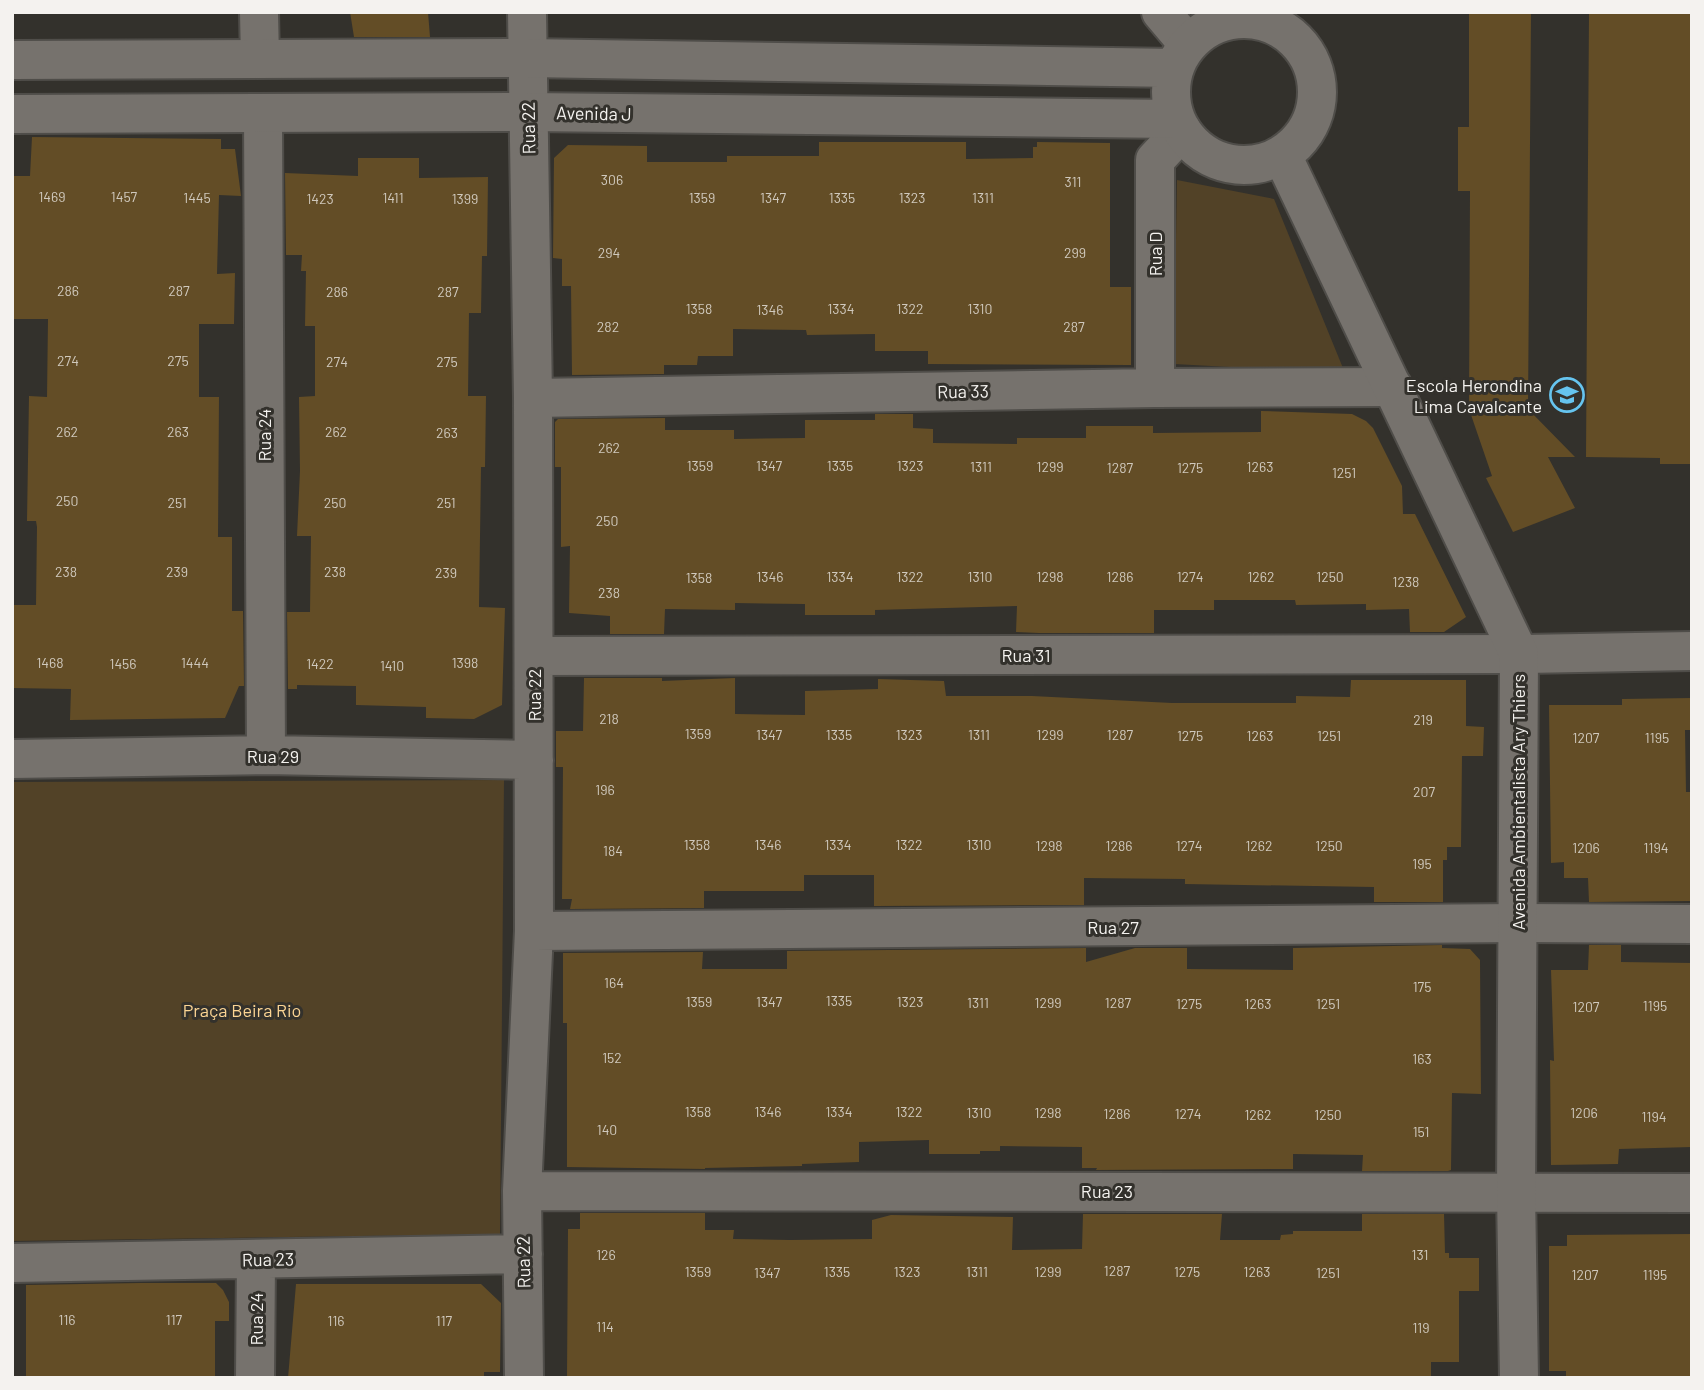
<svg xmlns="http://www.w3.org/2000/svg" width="1704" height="1390" font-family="Barlow,sans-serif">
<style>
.green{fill:#524227}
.building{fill:#634d26}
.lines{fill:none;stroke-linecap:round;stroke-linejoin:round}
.minor-casing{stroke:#4f4d49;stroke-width:42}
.tertiary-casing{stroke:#4f4d49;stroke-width:42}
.minor{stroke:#76726d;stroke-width:38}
.tertiary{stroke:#76726d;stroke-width:38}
.labels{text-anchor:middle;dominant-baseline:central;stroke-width:6;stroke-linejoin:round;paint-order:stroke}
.number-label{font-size:14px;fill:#d0c9bd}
.street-label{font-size:18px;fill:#f4f2ef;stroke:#33312c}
.poi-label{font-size:18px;fill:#f4f2ef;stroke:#33312c;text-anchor:end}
.park-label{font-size:18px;fill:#fbd493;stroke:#33312c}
</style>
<rect width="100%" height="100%" fill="#33312c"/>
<path class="green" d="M1177,180L1274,199L1345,373L1174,364Z
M504,780L500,1234L12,1241V782Z"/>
<path class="building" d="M350,12H428L430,37H354Z
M1469,12H1531L1528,409L1575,457H1548L1575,508L1513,532L1486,478L1492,476L1469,409L1470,191H1458V127H1469Z
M1589,12H1692V464H1660V458L1586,457Z
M32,137L221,139V149H235L241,196L219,195L217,274L235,273L234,324H199V397H219L218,537H232V611H243L244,686H239L225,718L70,720L71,689L12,688V605H36L37,527L36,521H27L29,396L47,397L48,319H12L13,176H30Z
M819,142H966V159L1033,158V147H1037V142L1110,143V287H1131V365L928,364V351H875V334L807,335L806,330L733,329V356H698L697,365H664V374L572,375L571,286H562V259L553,258L554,158L568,145L647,146V162H727V156H819Z
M358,158H419V178L488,177L487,256H482L481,313H469L468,396H486L485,467H481L479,607L505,608L502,705L474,719L426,718V707L356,705V686L297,685V689H288L287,612H310L311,536H297L300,471L299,397L315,396V326H305L306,271H301L302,255H286L285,173L358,176Z
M1261,411L1352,414L1366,421L1373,428L1402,486L1403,514H1415L1466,617L1444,632H1410L1409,609L1366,610V604L1296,605L1295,600H1214V610H1154V633H1039L1016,632L1017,606L875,610V615H805V604L735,603V610L665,609L664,634H610V616L569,613L570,546L561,547V467H555V422L558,419L665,418V430H734V439L805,438V420H875V414H913V428L933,429V443L1017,444V438H1086V426H1153V433L1261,432Z
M584,678H662V681L735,678V714L805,715V691L878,689V679L944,681L946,696H1032L1172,703H1296V696L1350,697L1351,680H1466V726L1484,727L1483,756H1462L1461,847H1447V860H1443V902H1374V887L1185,884V879L1084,878V905L874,906V875H804V891H704V908L570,909L572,899H562L563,767H556V731H583Z
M1692,698V730H1685L1686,792H1692V901L1589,902L1588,878H1564V862L1551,863L1549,705H1622V699Z
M1442,945V948L1470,949L1480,960L1481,1094L1452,1093L1451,1170L1448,1171H1362L1363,1155L1293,1154V1169L1096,1170L1097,1168H1082V1147L1000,1146V1151H980V1154H929V1140L859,1142V1162L802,1164V1166L705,1168V1169L567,1167V1023H563V953L703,952L702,969H787V951L1086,948V962L1135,948H1187V969L1293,970V948Z
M1589,945H1621V962L1692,963V1147L1619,1149L1618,1164L1551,1165L1550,1060L1554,1061L1551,970H1588Z
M580,1213H705V1230H734L733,1239L790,1240L872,1239V1220L891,1215L1013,1217L1012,1250L1082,1249L1083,1214H1222L1220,1240H1280L1281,1235L1293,1234V1231H1362V1214H1444L1445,1253H1449V1258H1479V1291H1459V1362H1431V1378H567L568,1229H580Z
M1692,1234V1378H1566V1371H1549V1246H1567V1235Z
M140,1283H216L223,1290L229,1302V1321H215V1378H26V1285Z
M296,1284H481L501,1303L500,1372H484V1378H288Z"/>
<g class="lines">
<g class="minor-casing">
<path id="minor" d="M259,12L260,59
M1161,12L1188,44
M263,114L266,755
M1155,388V160L1182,131
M533,398L1155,388L1393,387
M534,656L1519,654L1692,651
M12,759L266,755L534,760
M534,931L1518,923L1692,924
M522,1191L1692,1193
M12,1263L523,1254
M255,1378L256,1260
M524,1378L522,1191L534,931L533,398L527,12"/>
</g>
<g class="tertiary-casing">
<path id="tertiary" d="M1171 92a73 73 0 1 1 146 0a73 73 0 1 1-146 0Z
M12,60L527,58L1175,68
M12,114L527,112L1176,119
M1282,155L1519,654L1516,1192L1519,1378"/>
</g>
<use href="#minor" class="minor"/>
<use href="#tertiary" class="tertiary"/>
</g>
<defs>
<g id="school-ring" transform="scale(1.75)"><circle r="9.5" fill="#33312c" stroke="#66c4ef" stroke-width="1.5"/><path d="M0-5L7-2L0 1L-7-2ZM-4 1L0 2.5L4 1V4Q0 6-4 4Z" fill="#66c4ef"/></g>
</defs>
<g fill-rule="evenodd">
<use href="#school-ring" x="1567" y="395"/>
</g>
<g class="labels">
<g class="number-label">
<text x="612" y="179">306</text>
<text x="1073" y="181">311</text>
<text x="52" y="196">1469</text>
<text x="124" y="196">1457</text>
<text x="197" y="197">1445</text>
<text x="393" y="197">1411</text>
<text x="702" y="197">1359</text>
<text x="773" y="197">1347</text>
<text x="842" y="197">1335</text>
<text x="912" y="197">1323</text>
<text x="983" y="197">1311</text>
<text x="320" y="198">1423</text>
<text x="465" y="198">1399</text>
<text x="609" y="252">294</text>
<text x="1075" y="252">299</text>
<text x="68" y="290">286</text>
<text x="179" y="290">287</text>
<text x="337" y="291">286</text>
<text x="448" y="291">287</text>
<text x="699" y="308">1358</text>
<text x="841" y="308">1334</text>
<text x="910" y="308">1322</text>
<text x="980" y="308">1310</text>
<text x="770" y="309">1346</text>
<text x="608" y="326">282</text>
<text x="1074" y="326">287</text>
<text x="68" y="360">274</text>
<text x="178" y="360">275</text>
<text x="337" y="361">274</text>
<text x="447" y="361">275</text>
<text x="67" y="431">262</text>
<text x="178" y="431">263</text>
<text x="336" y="431">262</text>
<text x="447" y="432">263</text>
<text x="609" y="447">262</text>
<text x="700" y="465">1359</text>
<text x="769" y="465">1347</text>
<text x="840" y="465">1335</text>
<text x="910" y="465">1323</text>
<text x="981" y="466">1311</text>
<text x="1050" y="466">1299</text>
<text x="1260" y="466">1263</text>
<text x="1120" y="467">1287</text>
<text x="1190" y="467">1275</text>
<text x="1344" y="472">1251</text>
<text x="67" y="500">250</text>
<text x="177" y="502">251</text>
<text x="335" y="502">250</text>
<text x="446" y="502">251</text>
<text x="607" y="520">250</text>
<text x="66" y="571">238</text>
<text x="177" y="571">239</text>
<text x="335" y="571">238</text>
<text x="446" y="572">239</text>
<text x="770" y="576">1346</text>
<text x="840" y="576">1334</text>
<text x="910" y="576">1322</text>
<text x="980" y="576">1310</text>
<text x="1050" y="576">1298</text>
<text x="1120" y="576">1286</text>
<text x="1190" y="576">1274</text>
<text x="1261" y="576">1262</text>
<text x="1330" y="576">1250</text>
<text x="699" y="577">1358</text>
<text x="1406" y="581">1238</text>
<text x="609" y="592">238</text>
<text x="50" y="662">1468</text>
<text x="195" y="662">1444</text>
<text x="465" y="662">1398</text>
<text x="123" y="663">1456</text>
<text x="320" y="663">1422</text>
<text x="392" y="665">1410</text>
<text x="609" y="718">218</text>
<text x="1423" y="719">219</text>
<text x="698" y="733">1359</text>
<text x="769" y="734">1347</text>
<text x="839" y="734">1335</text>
<text x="909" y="734">1323</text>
<text x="979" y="734">1311</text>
<text x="1050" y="734">1299</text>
<text x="1120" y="734">1287</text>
<text x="1190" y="735">1275</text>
<text x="1260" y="735">1263</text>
<text x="1329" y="735">1251</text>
<text x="1586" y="737">1207</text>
<text x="1657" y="737">1195</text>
<text x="605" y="789">196</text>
<text x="1424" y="791">207</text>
<text x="697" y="844">1358</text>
<text x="768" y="844">1346</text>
<text x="838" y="844">1334</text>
<text x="909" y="844">1322</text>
<text x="979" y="844">1310</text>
<text x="1049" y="845">1298</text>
<text x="1119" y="845">1286</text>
<text x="1189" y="845">1274</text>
<text x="1259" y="845">1262</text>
<text x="1329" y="845">1250</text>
<text x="1586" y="847">1206</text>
<text x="1656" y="847">1194</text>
<text x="613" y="850">184</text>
<text x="1422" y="863">195</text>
<text x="614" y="982">164</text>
<text x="1422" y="986">175</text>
<text x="839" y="1000">1335</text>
<text x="699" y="1001">1359</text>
<text x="769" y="1001">1347</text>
<text x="910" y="1001">1323</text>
<text x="978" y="1002">1311</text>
<text x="1048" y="1002">1299</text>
<text x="1118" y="1002">1287</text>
<text x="1189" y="1003">1275</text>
<text x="1258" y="1003">1263</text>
<text x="1328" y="1003">1251</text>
<text x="1655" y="1005">1195</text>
<text x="1586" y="1006">1207</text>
<text x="612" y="1057">152</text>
<text x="1422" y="1058">163</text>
<text x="698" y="1111">1358</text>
<text x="768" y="1111">1346</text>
<text x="839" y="1111">1334</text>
<text x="909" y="1111">1322</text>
<text x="979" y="1112">1310</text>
<text x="1048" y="1112">1298</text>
<text x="1584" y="1112">1206</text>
<text x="1117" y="1113">1286</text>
<text x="1188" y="1113">1274</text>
<text x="1258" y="1114">1262</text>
<text x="1328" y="1114">1250</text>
<text x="1654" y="1116">1194</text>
<text x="607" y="1129">140</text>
<text x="1421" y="1131">151</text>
<text x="606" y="1254">126</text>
<text x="1420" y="1254">131</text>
<text x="1117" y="1270">1287</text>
<text x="698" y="1271">1359</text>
<text x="837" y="1271">1335</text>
<text x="907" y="1271">1323</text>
<text x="977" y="1271">1311</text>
<text x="1048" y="1271">1299</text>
<text x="1187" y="1271">1275</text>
<text x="1257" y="1271">1263</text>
<text x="767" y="1272">1347</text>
<text x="1328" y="1272">1251</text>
<text x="1585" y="1274">1207</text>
<text x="1655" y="1274">1195</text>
<text x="67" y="1319">116</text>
<text x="174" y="1319">117</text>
<text x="336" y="1320">116</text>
<text x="444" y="1320">117</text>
<text x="605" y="1326">114</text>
<text x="1421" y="1327">119</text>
</g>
<g class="street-label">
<text transform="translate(594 113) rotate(1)">Avenida J</text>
<text transform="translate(528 128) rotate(-91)">Rua 22</text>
<text transform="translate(1155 254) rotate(-90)">Rua D</text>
<text transform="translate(963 391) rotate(-1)">Rua 33</text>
<text transform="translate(264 435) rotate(-90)">Rua 24</text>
<text x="1026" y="655">Rua 31</text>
<text transform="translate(534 695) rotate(-90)">Rua 22</text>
<text x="273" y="756">Rua 29</text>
<text transform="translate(1518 802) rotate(-90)">Avenida Ambientalista Ary Thiers</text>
<text x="1113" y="927">Rua 27</text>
<text x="1107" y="1191">Rua 23</text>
<text transform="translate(268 1259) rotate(-1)">Rua 23</text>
<text transform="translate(523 1262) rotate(-91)">Rua 22</text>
<text transform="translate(256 1319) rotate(-90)">Rua 24</text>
</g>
<g class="poi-label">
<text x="1542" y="385">Escola Herondina<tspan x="1542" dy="21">Lima Cavalcante</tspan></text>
</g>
<g class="park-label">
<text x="242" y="1010">Praça Beira Rio</text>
</g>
</g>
<rect width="1704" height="1390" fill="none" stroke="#f4f2ef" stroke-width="28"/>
</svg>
